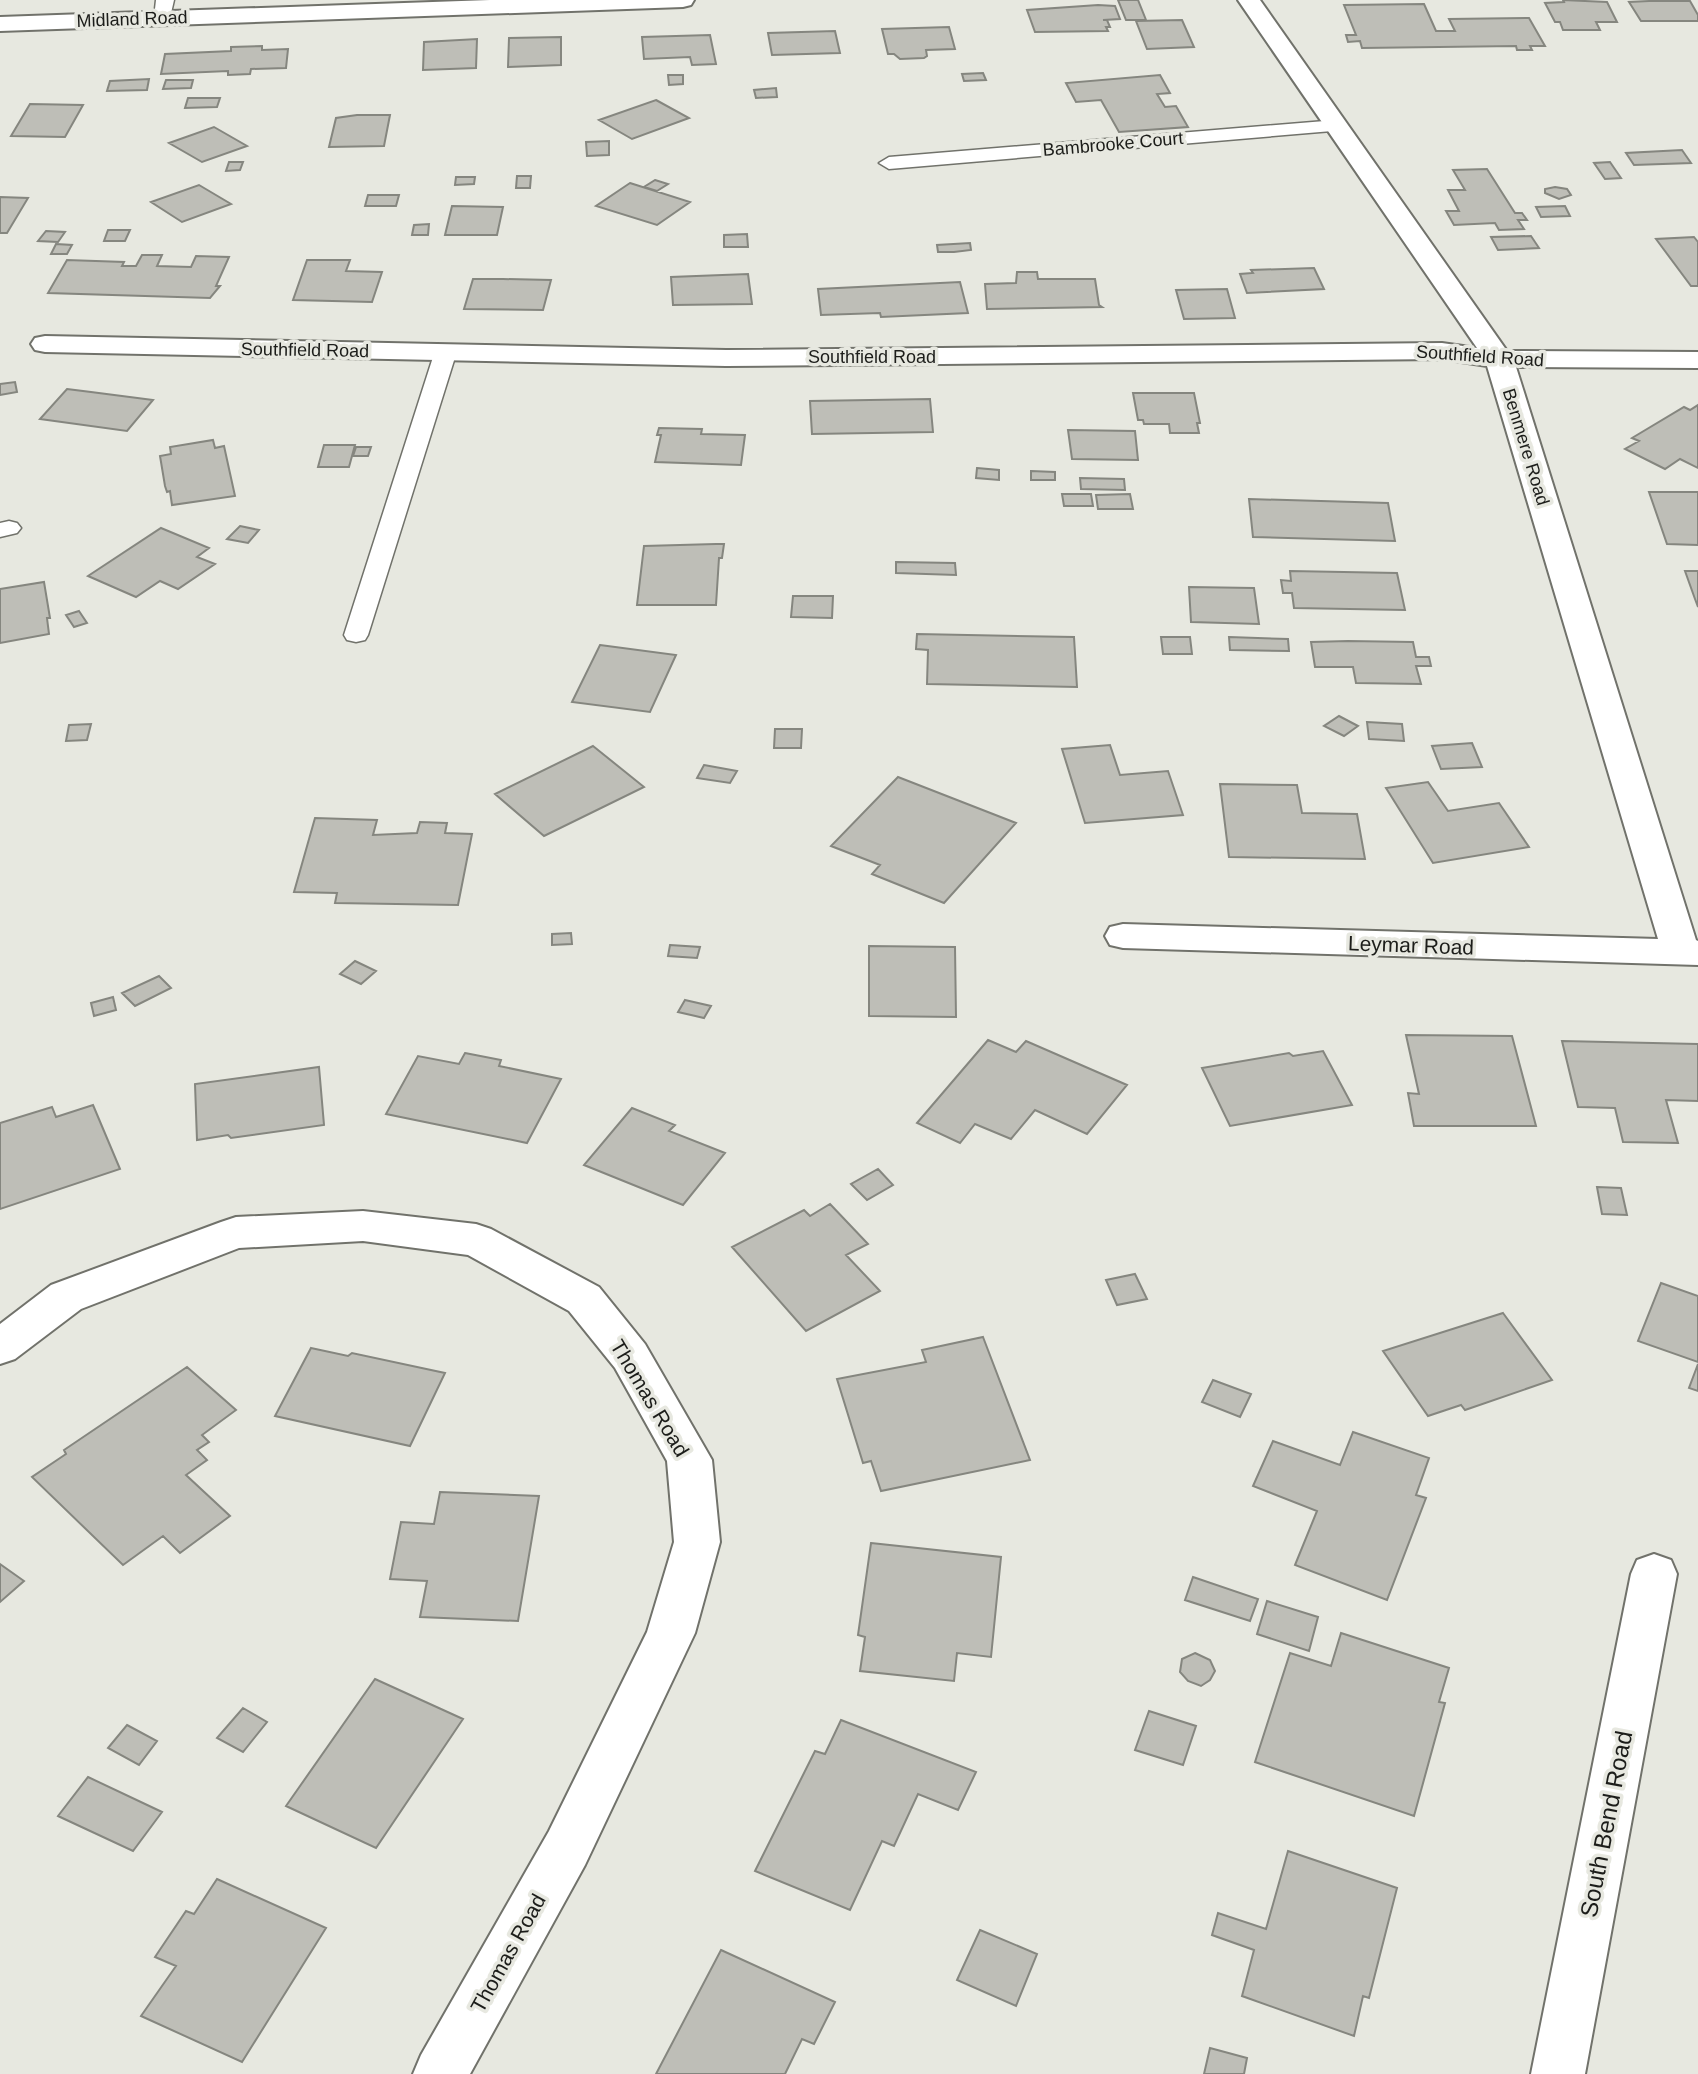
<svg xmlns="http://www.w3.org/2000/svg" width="1698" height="2074" font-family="Helvetica,sans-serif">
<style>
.building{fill:#bebeb7;stroke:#85867f;stroke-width:2}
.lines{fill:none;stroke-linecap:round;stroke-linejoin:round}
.lane-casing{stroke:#71726b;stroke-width:3}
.street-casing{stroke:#71726b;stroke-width:4}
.lane{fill:#fff;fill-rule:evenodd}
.street{fill:#fff;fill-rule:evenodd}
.labels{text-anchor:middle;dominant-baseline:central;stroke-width:7;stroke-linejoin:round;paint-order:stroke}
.far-street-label{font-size:18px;fill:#1c1d1a;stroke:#e7e8e0}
.street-label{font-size:21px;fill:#1c1d1a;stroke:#e7e8e0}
.near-street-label{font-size:24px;fill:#1c1d1a;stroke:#e7e8e0}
</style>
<rect width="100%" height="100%" fill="#e7e8e0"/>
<path class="building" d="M1118,0H1138L1146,20H1126Z
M1563,0L1607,2L1617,22H1596L1600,30H1563L1560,22H1555L1545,3L1564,2Z
M1649,1H1690L1698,15V21H1641L1629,2Z
M1424,4L1436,31H1455L1449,19L1529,18L1545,46H1530L1532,50H1517L1516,46L1362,48L1360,41L1348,42L1346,35H1356L1344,5Z
M1098,5L1115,6L1120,19L1103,20H1107L1110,27H1106L1108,31L1035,32L1027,10Z
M1182,20L1194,47L1147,49L1136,21Z
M949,27L955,49L926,50L927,56L924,58L900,59L894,54H888L882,29Z
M835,31L840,53L772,55L768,33Z
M710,35L716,64L692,65L690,57L644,59L642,37Z
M561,37V65L508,67L509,38Z
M477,39L476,68L423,70L424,42Z
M262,46V50L288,49L286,68L251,69L250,74L228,75V71L161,74L165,54L231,51V47Z
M983,73L986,80L964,81L962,74Z
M668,75H683V84L669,85Z
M1160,75L1170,93L1157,94L1165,107L1176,106L1188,127L1119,132L1101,100L1076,102L1066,83Z
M149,79L147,90L107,91L110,81Z
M166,80H193L191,88L163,89Z
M776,88L777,97L756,98L754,90Z
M188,98H220L217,107L185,108Z
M656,100L689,118L632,139L599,120Z
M30,104L83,105L65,137L11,136Z
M357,115H390L384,146L329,147L336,118Z
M214,127L247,146L202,162L169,143Z
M609,141V155L587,156L586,142Z
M1682,150L1691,163L1634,165L1626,153Z
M229,162H243L240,170L226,171Z
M1610,162L1621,178L1605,179L1594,163Z
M1487,169L1515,213H1522L1527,220H1518L1524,229L1499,230L1495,223L1454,225L1446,211H1459L1448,190H1465L1453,170Z
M517,176H531L530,188H516Z
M456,177H475L474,184L455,185Z
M655,180L668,184L657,191L644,187Z
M630,183L690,202L657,225L596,206Z
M199,185L231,204L182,222L151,202Z
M1555,187L1567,189L1571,195L1559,199L1545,193V189Z
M368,195H399L396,206H365Z
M0,197L28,198L7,233H0Z
M452,206L503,207L497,235H445Z
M1565,206L1570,216L1541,217L1536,207Z
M429,224L428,235H412L414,225Z
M108,230H130L125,241H104Z
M46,231L65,232L58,242L38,241Z
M747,234L748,247H724V235Z
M1531,236L1539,248L1498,250L1491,237Z
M1694,237L1698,242V286H1691L1656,239Z
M970,243L971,250L954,252H938L937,245Z
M56,244L72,245L67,254H51Z
M142,255H162L157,266L191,267L196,256L229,257L216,286H220L210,298L48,293L67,260L124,262L122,266H136Z
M307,260H350L346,271L382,272L372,302L293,300Z
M1314,268L1324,289L1247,293L1240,274L1253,273L1251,270Z
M1017,272H1037L1038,279H1095L1099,305L1102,307L987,309L985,284L1016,283Z
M748,274L752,304L673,305L671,277Z
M473,279H503L551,280L543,310L464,309Z
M960,282L968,313L881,317L880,313L821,315L818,289Z
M1227,289L1235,318L1184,319L1176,290Z
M15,382L17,392L0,395V384Z
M67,389L91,392L153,400L127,431L40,419Z
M1133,393H1194L1200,423H1197L1199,433H1170L1169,424H1144L1143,420H1138Z
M930,399L933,432L812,434L810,401Z
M1698,405V468L1680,459L1665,469L1625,449L1639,441L1632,438L1684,407L1690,410Z
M659,428L702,429L701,434L745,435L741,465L655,462L661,435H657Z
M1068,430L1135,431L1138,460L1072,459Z
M213,440L215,448L224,446L235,496L172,505L170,491L167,492L165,486L160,456L171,454L170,447Z
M324,445H355L349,467H318Z
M356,447H371L368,456H353Z
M977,468L999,470V480L976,478Z
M1031,471L1055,472V480H1031Z
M1080,478L1124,479L1125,490L1081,489Z
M1649,492H1698V545L1667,544Z
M1062,494H1091L1093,506H1064Z
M1130,494L1133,509H1098L1096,495Z
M1249,499L1388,503L1395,541L1253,537Z
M240,526L259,530L248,543L227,539Z
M161,528L209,548L197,557L215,564L178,589L160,581L136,597L88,576Z
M716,544H724L722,558H719L716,605H637L644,546Z
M896,562L955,563L956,575L896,573Z
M1290,571L1397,573L1405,610L1294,608L1292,593H1283L1281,580L1291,581Z
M1685,571H1698V607L1695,599Z
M44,582L50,618H47L49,634L0,643V589Z
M1189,587L1254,588L1259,624L1191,622Z
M793,596H833L832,618L791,617Z
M79,611L87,623L74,627L66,615Z
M917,634L1074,637L1077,687L927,684L928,650L916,649Z
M1161,637H1190L1192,654H1163Z
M1229,637L1288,639L1289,651L1230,650Z
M1348,641L1413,642L1416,657H1429L1431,666H1416L1421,684L1356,683L1353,667H1315L1311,642Z
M600,645L676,655L650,712L572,702Z
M1339,716L1358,726L1344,736L1324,726Z
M1367,722L1402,724L1404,741L1369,739Z
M91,724L87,740L66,741L69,725Z
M775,729H802L801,748H774Z
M1472,743L1482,767L1441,769L1432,746Z
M1110,745L1120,775L1168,771L1183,815L1085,823L1062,749Z
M593,746L644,787L544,836L495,794Z
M704,765L737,771L730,783L697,778Z
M898,777L1016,823L944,903L872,874L880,865L831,846Z
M1428,782L1448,811L1499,803L1529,847L1433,863L1386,788Z
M1220,784L1297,785L1302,813L1357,814L1365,859L1229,857Z
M315,818L377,820L373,835L417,833L420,822L447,823L445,833L472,834L458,905L335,903L337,893L294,892Z
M571,933L572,944L552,945V934Z
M670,945L700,947L697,958L668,956Z
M869,946L955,947L956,1017L869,1016Z
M355,961L376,971L361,984L340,974Z
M159,976L171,988L135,1006L122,993Z
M113,997L116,1010L94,1016L91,1003Z
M685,1000L711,1006L704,1018L678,1012Z
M1406,1035L1512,1036L1536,1126H1414L1408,1093L1419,1094Z
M988,1040L1016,1052L1026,1041L1127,1085L1087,1134L1035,1110L1011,1139L975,1124L960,1143L917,1123Z
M1562,1041L1698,1044V1101L1666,1100L1678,1143L1623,1142L1615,1108L1578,1107Z
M1323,1051L1352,1105L1230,1126L1202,1068L1289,1053L1293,1056Z
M465,1053L501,1060L499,1066L561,1079L527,1143L386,1114L418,1056L459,1064Z
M319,1067L324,1125L231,1138L228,1135L197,1140L195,1084Z
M93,1105L120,1169L0,1209V1123L52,1107L56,1117Z
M632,1108L675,1125L669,1131L725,1153L683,1205L584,1165Z
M878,1169L893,1185L867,1200L851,1184Z
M1597,1187L1621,1188L1627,1215L1602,1214Z
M830,1204L868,1244L846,1255L880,1291L806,1331L732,1247L804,1210L810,1216Z
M1135,1274L1147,1299L1117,1305L1106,1280Z
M1661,1283L1698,1296V1362L1638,1341Z
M1503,1313L1552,1380L1465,1410L1461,1405L1428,1416L1383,1351Z
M983,1337L1030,1460L881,1491L871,1461L863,1463L837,1379L926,1362L922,1350Z
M311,1348L348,1356L352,1353L445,1373L410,1446L275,1416Z
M1698,1364V1391L1689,1388Z
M187,1367L236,1410L202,1435L209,1442L197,1450L207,1460L186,1475L230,1516L180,1553L163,1536L123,1565L32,1477L66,1454L64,1450Z
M1213,1380L1251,1394L1240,1417L1202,1402Z
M1353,1432L1429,1458L1416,1495L1426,1498L1387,1600L1295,1565L1317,1511L1253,1486L1273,1441L1340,1465Z
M440,1492L539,1496L518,1621L420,1617L427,1581L390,1579L401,1522L434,1524Z
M871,1543L1001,1557L991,1657L957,1653L954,1681L860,1671L865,1637L858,1635Z
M0,1564L24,1581L0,1602Z
M1193,1577L1258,1599L1250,1621L1185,1600Z
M1267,1601L1318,1617L1309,1651L1257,1634Z
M1341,1633L1449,1668L1439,1702L1445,1703L1414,1816L1255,1762L1290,1653L1331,1666Z
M1195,1653L1210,1660L1215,1671L1210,1680L1201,1686L1188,1681L1180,1672L1182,1659Z
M375,1679L463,1719L376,1848L286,1806Z
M243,1708L267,1722L243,1752L217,1738Z
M1149,1711L1196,1726L1183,1765L1135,1750Z
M841,1720L976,1772L958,1810L918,1794L894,1846L882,1841L850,1910L755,1871L815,1751L825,1754Z
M127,1725L157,1741L139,1765L108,1748Z
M88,1777L162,1812L133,1851L58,1816Z
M1288,1851L1397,1888L1369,1998L1363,1996L1354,2036L1242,1996L1254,1950L1212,1935L1218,1913L1266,1929Z
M217,1879L326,1928L242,2062L141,2016L176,1966L155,1957L186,1911L194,1914Z
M980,1930L1037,1954L1016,2006L957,1980Z
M721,1950L835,2002L814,2044L802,2039L785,2074H656Z
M1210,2048L1247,2058L1244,2074H1204Z"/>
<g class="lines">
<g class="lane-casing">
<path id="lane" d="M156,0H174L169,22L163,23L154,18Z
M1337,120L1344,122L1346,126L1344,130L889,169L879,163L889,157Z
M445,348L453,349L456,354L368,635L365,640L356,642L347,640L344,635L434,354L437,349Z
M9,521L17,523L21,528L17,533L0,537V523Z"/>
</g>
<g class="street-casing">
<path id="street" d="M490,0H694L691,5L683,7L0,31V17Z
M1238,0H1260L1507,351L1698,352V368L1516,367L1696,940L1698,941V965L1123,948L1110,945L1105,936L1110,927L1123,924L1658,939L1487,366L1442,359L726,366L45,352L35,350L31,344L35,338L45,336L726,350L1442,343L1477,348Z
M363,1211L476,1224L491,1229L599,1287L645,1344L712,1460L720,1542L695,1633L585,1865L470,2074H413L421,2055L549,1831L647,1632L674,1542L667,1461L615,1368L569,1311L468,1255L363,1241L239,1248L81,1309L15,1359L0,1364V1324L51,1285L221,1222L236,1217Z
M1654,1554L1671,1560L1677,1574L1585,2074H1531L1631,1574L1637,1560Z"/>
</g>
<use href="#lane" class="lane"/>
<use href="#street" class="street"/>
</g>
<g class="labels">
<g class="far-street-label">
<text transform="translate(132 19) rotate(-2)">Midland Road</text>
<text transform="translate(1113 144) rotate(-5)">Bambrooke Court</text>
<text transform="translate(305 350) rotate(1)">Southfield Road</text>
<text transform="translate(1480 356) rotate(4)">Southfield Road</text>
<text x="872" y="357">Southfield Road</text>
<text transform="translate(1526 447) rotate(73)">Benmere Road</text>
</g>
<g class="street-label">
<text transform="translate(1411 945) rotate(2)">Leymar Road</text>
<text transform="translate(650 1398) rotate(59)">Thomas Road</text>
<text transform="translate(508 1953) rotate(-61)">Thomas Road</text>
</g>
<g class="near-street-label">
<text transform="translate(1606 1824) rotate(-79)">South Bend Road</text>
</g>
</g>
</svg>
